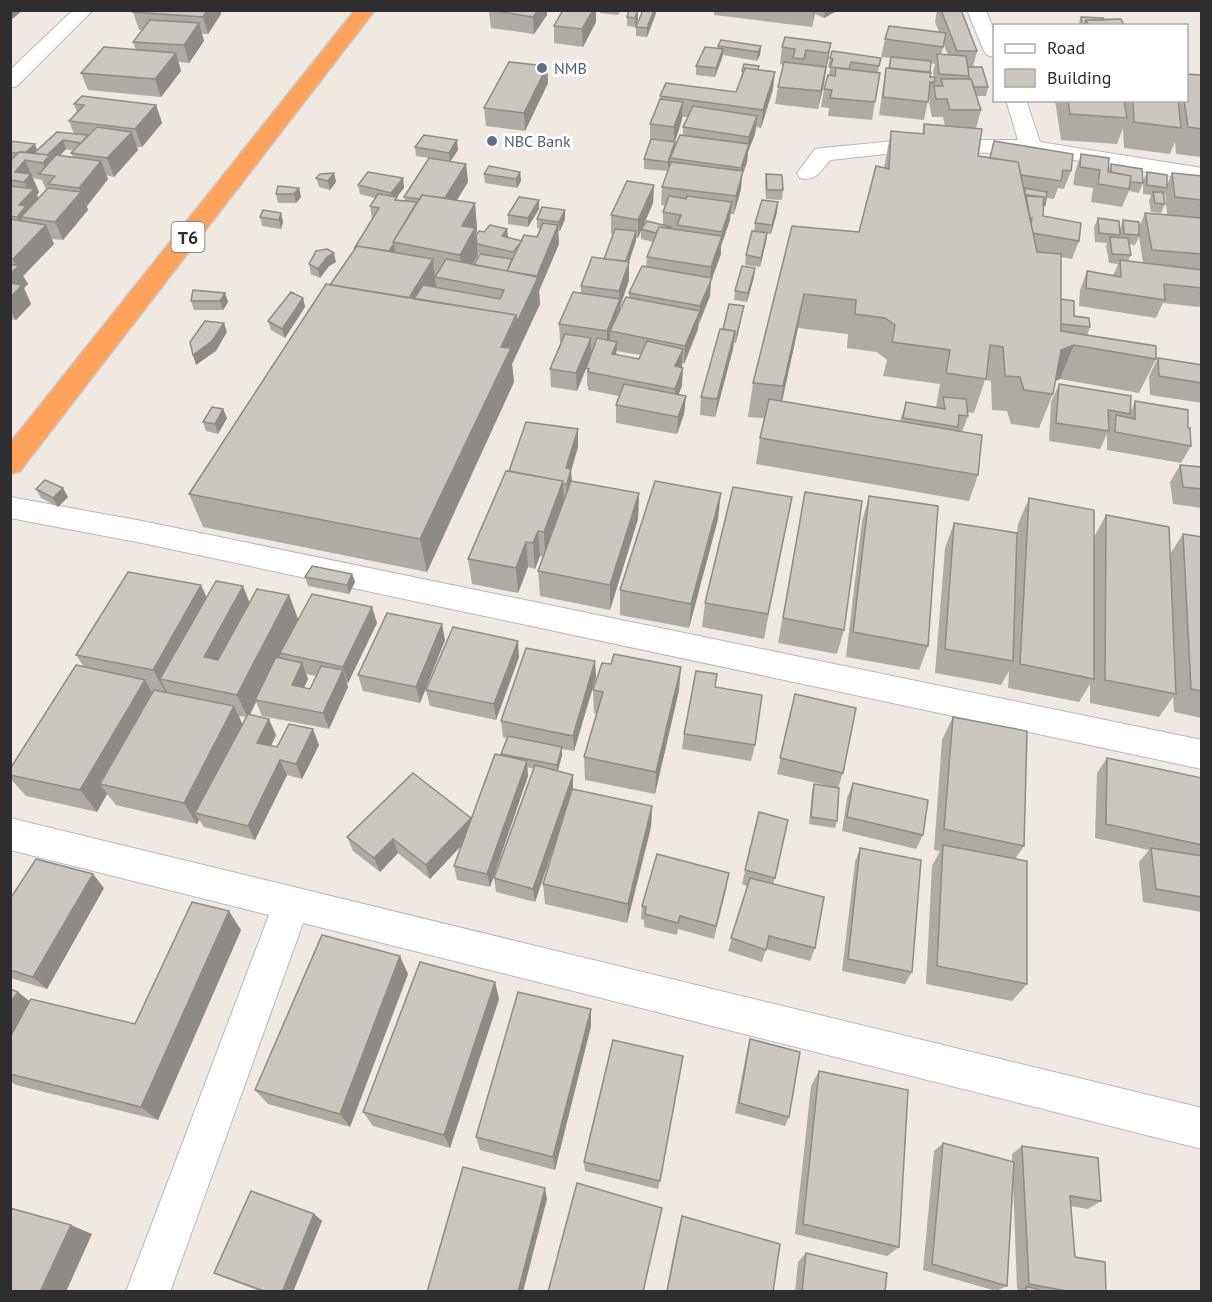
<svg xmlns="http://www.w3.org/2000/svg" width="1212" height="1302" font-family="'PT Sans',sans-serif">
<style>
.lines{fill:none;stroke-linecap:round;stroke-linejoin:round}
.street-casing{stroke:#b4b7c1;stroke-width:2}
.highway-casing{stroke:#c9c9c9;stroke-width:3}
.street{fill:#fff;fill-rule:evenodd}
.highway{fill:#ffa35c;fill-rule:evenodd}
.wall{fill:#afaba4;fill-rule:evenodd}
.shaded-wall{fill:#8e8b86}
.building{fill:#cbc7bf;stroke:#8e8b86;stroke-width:1.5}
.service-dot{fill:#5c6f8a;stroke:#fff;stroke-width:2}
.labels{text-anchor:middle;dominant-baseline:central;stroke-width:6;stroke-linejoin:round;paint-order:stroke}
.far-service-label{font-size:16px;fill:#4e5e75;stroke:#fff;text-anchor:start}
.shield{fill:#fff;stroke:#6d6d6d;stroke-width:1.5}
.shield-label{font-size:18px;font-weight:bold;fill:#2e2e2e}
</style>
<rect width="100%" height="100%" fill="#efe9e1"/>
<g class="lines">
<g class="street-casing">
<path id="street" d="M73,10H93L17,86L10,88V70Z
M967,10H986L994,31V57L987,55L984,51Z
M1006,100H1026L1040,142L1202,168V181L1031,153L904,152L830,160C821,171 816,182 800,178L797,173L815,149L823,148L904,140H1018Z
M10,497L142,521L1202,740V769L142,543L10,518Z
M10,818L1202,1108V1149L303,923L170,1292H126L269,915L10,850Z"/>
</g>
<g class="highway-casing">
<path id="highway" d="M355,10H375L20,471L10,474V443Z"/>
</g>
<use href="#street" class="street"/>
<use href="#highway" class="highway"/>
</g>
<path class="wall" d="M135,10H220L221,14L208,34H202L204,41L189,63L178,62L181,71L161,97L88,90L81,73L136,50L133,42L142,30H139L133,12Z
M600,10H620V12L618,15L600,13Z
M638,10V19L635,27L627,26V17Z
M643,10H656V13L647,37L636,36V27Z
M714,10H838L824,18L815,14L812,27L714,15Z
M937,10H961L977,51L973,67L988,87L986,96H976L981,110L976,128H969L978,156L989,158L994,141L1071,171L1064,189L1058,188L1054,199L1046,198L1043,210V216L1079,241L1072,259L1061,257V299L1074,316L1090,327L1087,335L1156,359L1139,393L1060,379L1055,381L1053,394L1039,428L1011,424L1007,411L992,410L991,381L985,380L974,413L967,412L968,416L962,432L978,475L969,501L756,464L760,438L764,418L748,417L753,383L792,226L859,232L884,168L891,131L922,134L924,124L945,126L943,117H932L929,103L930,100H928L924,120L879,115L883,86L886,68H889L891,58L881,57L885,39L939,32L935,22ZM944,45L948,55H941ZM931,63L935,64L933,72L934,77H930ZM798,328L848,334L847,348L877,352L887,360L883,376L940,384L936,407L906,402L900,421L782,401Z
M1155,10H1176V12H1155Z
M489,11L547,15L534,34L491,28Z
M1081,17L1104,20L1125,26H1078Z
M596,22L583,47L554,43V26Z
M831,43L824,84L818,109L775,104L778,87L783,65L780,64L782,47Z
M718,46H761L760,55L757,61L723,55L715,77L696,75V66L718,48Z
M830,58H881L878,72L875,102L872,120L828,116L829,108L821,107L824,89L829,75L830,68L828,67Z
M547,66L548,83L525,131L486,126L484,108Z
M758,70L773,89L761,128L756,127L755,134L748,152L747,162L742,176L741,189L734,214H730V220L721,246V254L711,281L710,296L698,324V329L684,364L682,363V386L678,394L686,396L684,414L677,434L616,423V405L619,396L588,390V386H587V367L577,391L551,387L550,369L561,342H560L559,324L581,293V286L604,259L613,234H611V215L654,185L653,203L642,229L663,225V212L666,206L661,205L662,187L668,171L644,169V159L650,142V124L660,99V96L736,92L742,75V71ZM682,117H688L683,127V135L675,147L674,142ZM641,230V239L653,242L647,257L646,266L629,293V297L619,311L620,307L629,280V262L636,238H638ZM616,351L641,355L639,359L616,355Z
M1202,75V157L1176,154L1175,142L1170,154L1124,148L1123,128L1117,144L1061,140L1055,100H1186Z
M74,104L156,105L162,123L142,147H137L138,150L114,177L106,175L108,179L87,206L88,210L63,240L51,239L54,244L23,276L28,284L24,288L31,304L16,320L10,319V141L37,150L74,134L69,121L77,112ZM66,149L74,151L71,153L73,157L60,156ZM33,178L42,180L46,190L38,198L37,195L39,192Z
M415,147L458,150L450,161L466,164L468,182L457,200L475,203L477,229L476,235L484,232L507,229L508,238L521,241L537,237L541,229L537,228V219L565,210V219L560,231H558L559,244L539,291L540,304L512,364L514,382L427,572L203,527L189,494L354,249L372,219L370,206L375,198L360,194L358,185L403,178L404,188L396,197L397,200L405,201L404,197L429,158L416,156ZM478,253L482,254L474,265L473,264L478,255Z
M1081,154L1108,172L1111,164L1143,183L1139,193L1129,191L1122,207L1091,202L1093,188L1073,185L1075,172Z
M520,172L521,181L517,188L485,183L484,174Z
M1147,172L1167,185L1172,173L1202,176V303L1199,307L1163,303L1156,318L1079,306L1080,290L1087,271L1113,276L1118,264L1109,263L1106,246L1107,243L1095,242L1094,227L1098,218L1120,229L1123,220L1139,227L1145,213L1167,215L1165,193L1164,195L1165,204L1161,213L1151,212L1149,201L1151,195L1143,194V181ZM1139,237L1143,263L1128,261L1131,255L1129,244L1135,245Z
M334,173L336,182L330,190L319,187L316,178Z
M766,174L783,190L782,200L766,199L765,183Z
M299,188L301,197L296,203H278L276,194Z
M778,202L777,212L771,234H767L766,242L760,267L745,265L746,255L754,231L755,223Z
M539,209L528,227L508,224V215Z
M281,213L283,222L281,229L262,226L260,217Z
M336,262L329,266L320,278L311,274L309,264Z
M754,277L747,302L734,300L735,291Z
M225,293L228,302L223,310H194L191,301Z
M303,298L305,307L285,338L271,330L268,321Z
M742,315L736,343H734L733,349L715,417L700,415L701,397L723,329Z
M1158,358L1202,365V403L1150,395L1149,376Z
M1059,384L1131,410L1135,401L1188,428L1191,446L1181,463L1107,450V434L1100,449L1049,441L1051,402Z
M223,409L227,418L218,434L206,431L203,422Z
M578,429V447L571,471L572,482L639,493L638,519L610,610L540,596L538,571L543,557L540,556L535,569L528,567L518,593L472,584L468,559L509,471Z
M1180,465L1202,467V508L1173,504L1170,482Z
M36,489L68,497L58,507L41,498Z
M805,492L844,630L837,654L778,643Z
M869,496L928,646L919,670L846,657L862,521Z
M792,497L764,639L702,627L705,603Z
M1029,498L1094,537L1106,515L1170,554L1183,534L1202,537V718L1174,712L1173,697L1159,717L1090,703V684L1079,702L1008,688L1009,671L1001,685L935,673L945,548L954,523L1017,533L1018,524Z
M718,519L689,628L620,615V590Z
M352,574L355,582L349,594L308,586L305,577Z
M289,595L298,619L372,607L377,623L348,683H347L348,687L329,729L262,716L256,702L250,715L276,735L271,746L277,747L319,745L302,779L287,775L255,840L204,827L199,820L197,824L116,805L107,794L97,812L26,796L10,778V769L84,667L76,655L206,597L249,603ZM306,674L316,676L310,689L304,688L308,679ZM239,716L246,717L242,724Z
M445,640L420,703L363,691L358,675Z
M519,657L496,720L430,706L426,690Z
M595,661L596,677L574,751L562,749V755L558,771L573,775V789L652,806L651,827L627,923L545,904L543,884L561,826L535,902L496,892L494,878L534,769L527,767L528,776L490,887L457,880L454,866L461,846L430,879L398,853L380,872L353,851L347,837L471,818L502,755L507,738L503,737L501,721Z
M715,687L755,745L751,761L682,749L684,734Z
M593,690H679L655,794L585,780L584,757L597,714L594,713Z
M795,694L843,773L838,788L837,821L835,828L809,824L812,791L814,784L830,786L777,774Z
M953,717L1024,846L1015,859L1027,984L1012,1001L926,984L932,866L940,851L934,850L942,740Z
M1107,758L1202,778V912L1143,902L1139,862L1149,850L1095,838L1097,773Z
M853,783L923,835L916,849L842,831L847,798Z
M759,812L775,878L773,884L815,948L810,961L766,949L762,962L728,951L747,886L742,884Z
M860,848L912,972L905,984L842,971L855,862Z
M727,886L714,939L678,929L677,935L644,927V920L641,919L642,906Z
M104,888L47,989L10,978V899Z
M241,930L158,1120L16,1085L10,1081V989L29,1001L135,1024Z
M408,974L350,1127L268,1104L255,1090Z
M495,982L499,999L450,1148L373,1126L363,1112Z
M591,1026L555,1170L480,1150L476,1137Z
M750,1039L789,1117L785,1126L735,1113L747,1050Z
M683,1056L658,1189L585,1171L584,1162Z
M819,1071L899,1247L887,1256L795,1234L811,1086Z
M943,1143L1012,1162V1154L1022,1146L1101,1201L1088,1209L1071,1206L1075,1257L1106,1292H1015L1019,1289H1017L1013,1182L1007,1286L996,1291L923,1270L934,1151Z
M314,1214L322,1221L293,1292H262L225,1278L214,1273Z
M682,1216L773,1292H666L679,1226Z
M806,1253L885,1292H795L798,1262Z"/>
<path class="shaded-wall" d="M10,10H23L10,21Z
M207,10H220L221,14L208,34L203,17Z
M538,10H547V15L534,34L533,17Z
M593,10H596V22L583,47L582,29Z
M638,10V19L635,27V18Z
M654,10H656V13L647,37V28Z
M814,10H815L812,27Z
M825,10H838L824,18Z
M199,23L204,41L189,63L184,45Z
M831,43L828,61L825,70L828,53Z
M761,46L760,55L757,61L758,52Z
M723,49L722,58L715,77L716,68Z
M176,53L181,71L161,97L155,79Z
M547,66L548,83L525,131L524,113Z
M826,67L824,84L818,109L821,91Z
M775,72L773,89L761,128L763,110Z
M683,102L682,120L674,145V127Z
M156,105L162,123L142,147L135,129Z
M757,116L755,134L748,152L747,162L742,176L741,189L734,214L736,196L739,183L741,168L747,149L749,137Z
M132,132L138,150L114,177L107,158Z
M63,140L66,149L53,162L48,175L43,163L44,158Z
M457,140L458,150L450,162L449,153Z
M675,142L674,151L670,158V165L668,171V162Z
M35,144L38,153L24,154Z
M25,160L39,192L37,195L42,207L21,217L28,232L25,235L17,217L19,205L29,194L24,182L10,166Z
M101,161L108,179L87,206L79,188Z
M466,164L468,182L444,221L442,203Z
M520,172L521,181L517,188L516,179Z
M334,173L336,182L330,190L328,181Z
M403,178L404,188L393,202L391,193Z
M654,185L653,203L638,238V220Z
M299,188L301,197L296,203L294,194Z
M81,192L88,210L63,240L55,222Z
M539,200V209L528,227V218Z
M732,202L730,220L721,246V254L711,281L710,296L699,324L700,306L710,281L711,267L721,240L722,232Z
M778,202L777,212L771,234L772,225Z
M475,203L477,229L476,233L478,255L463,282L460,255L462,226Z
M565,210V219L560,231L559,222Z
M281,213L283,222L281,229L279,220Z
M46,225L54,244L23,276L28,284L24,288L31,304L16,320L10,309V274L17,268L13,259Z
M558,225L559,244L539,291L540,304L512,364L514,382L427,572L420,539L501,347L537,276Z
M507,229L508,238L502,236Z
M636,231V241L626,271V262Z
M767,233L766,242L760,267L761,258Z
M394,244L397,262L388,254Z
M334,253L336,262L329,266L320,278L318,269L327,257Z
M433,259L436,287L407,302Z
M629,262V280L620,307L619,318L610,331V341L607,350V331L619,301V291Z
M755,268L754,277L747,302L748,293Z
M225,293L228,302L223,310L220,301Z
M804,294L798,328L778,420L783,386Z
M303,298L305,307L285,338L282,329Z
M744,306L742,315L736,343L737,334Z
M700,311L698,329L684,364L685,346Z
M224,323L227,332L216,351L196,365L193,355Z
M735,331L733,349L715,417L717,399Z
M591,338V356L577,391L576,373Z
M617,342L616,360L612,354Z
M1074,345L1060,379L1047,384L1061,350Z
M683,349L682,367L675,366Z
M683,368L682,386L674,407L675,389Z
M686,396L684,414L677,434L678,417Z
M223,409L227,418L218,434L215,424Z
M578,429V447L571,471L572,486L567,502L566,468Z
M563,481L564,507L545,557L544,532Z
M63,488L68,497L58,507L53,498Z
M639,493L638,519L610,610V585Z
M721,493L718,519L689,628L691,604Z
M538,531L540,556L535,569L533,543Z
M526,542L528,567L518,593L516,568Z
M352,574L355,582L349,594L347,585Z
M201,585L212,609L160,679L167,692L166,693L153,670Z
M243,586L253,611L215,681L204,657Z
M289,595L298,619L257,700H255L256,702L248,718L237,695Z
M372,607L377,623L348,683L343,667Z
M442,624L445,640L420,703L416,687Z
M518,641L519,657L496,720L494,704Z
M595,661L596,677L574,751L573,736Z
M302,663L308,679L298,701L292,685Z
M681,667L679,690L655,794L656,772Z
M343,670L348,687L329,729L323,713Z
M145,680L158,703L100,784L107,794L97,812L80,790Z
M234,706L245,730L195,813L199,820L197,824L184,803Z
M269,719L276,735L265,758L257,743Z
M313,729L319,745L302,779L296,764Z
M562,747V755L557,773V765Z
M280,760L287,775L255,840L248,826Z
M527,761L528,776L490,887L487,874Z
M573,775V790L535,902L533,889Z
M652,806L651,827L627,923L628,904Z
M471,818L474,832L430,879L426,865Z
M393,839L398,853L380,872L374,858Z
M93,874L104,888L47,989L33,977Z
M229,911L241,930L158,1120L141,1107Z
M400,956L408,974L350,1127L340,1114Z
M495,982L499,999L450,1148L444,1135Z
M18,992L32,1003L10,1039V1003Z
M591,1009V1026L555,1170L553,1157Z
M545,1188L547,1199L523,1292H518Z
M314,1214L322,1221L293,1292H282Z
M71,1225L92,1234L66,1292H40Z"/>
<path class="building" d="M135,10H207L203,17L133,12Z
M490,10H538L533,17Z
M563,10H593L582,29L554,26Z
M629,10H638L635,18L627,17Z
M643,10H654L647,28L636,27Z
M941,10H961L977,51H957Z
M1081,17L1103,18L1104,20H1086L1085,24H1082Z
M1121,19L1125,26H1089L1086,20Z
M150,20L199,23L184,45L133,42Z
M889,26L946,33L943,47L885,39Z
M785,37L831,43L828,53L806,50L804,59L793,58L795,49L782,47Z
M721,40L761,46L758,52L718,46Z
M104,47L176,53L155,79L81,73Z
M705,47L723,49L716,68L696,66Z
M832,51L881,58L879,66L851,62L849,69L830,67L833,59L830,58Z
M937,54L966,56L969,76L939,74Z
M891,57L931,61L930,72L889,68Z
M509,62L547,66L524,113L484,108Z
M784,62L826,67L821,91L778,87Z
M744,64L759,66L758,70L745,68L744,71H742Z
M968,67H982L988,87H974L971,79H969Z
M745,68L775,72L763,110L660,96L666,83L736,92Z
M836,68L880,73L875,102L830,98L832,90L824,89L828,75L835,76Z
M886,68L931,73L930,77H935L934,83L930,82L928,102L883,97Z
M1186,74L1202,75V129L1188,127L1184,100H1186Z
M941,79H971L981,110H950L947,99H936L934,86H943Z
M82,96L156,105L135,129L69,121L84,105L74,104Z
M660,99L683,102L674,127L650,124Z
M1068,100H1124L1127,118L1070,114Z
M1133,100H1178L1181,128L1134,122Z
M693,106L757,116L749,137L683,127Z
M924,124L982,129L978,156L1018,162L1037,252L1061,254V331L1156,346V359L1074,345L1061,350L1053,394L1024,390L1020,377L1005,376L1003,347L990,345L986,379L946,373L950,350L892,342L895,325L885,318L855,314L856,300L804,294L783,386L753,383L792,226L859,232L876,166L889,169L891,131L924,134Z
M97,127L132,132L107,158L71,153Z
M57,132L88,135L81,143L63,140L47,155L34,153Z
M424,135L457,140L449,153L415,147Z
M680,135L749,144L741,168L670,158Z
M651,139L675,142L668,162L644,159Z
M10,141L35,144L26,152H19L18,153H10Z
M994,141L1073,154L1071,171L1063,170L1061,181L1021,175L1018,162L990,158Z
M19,152L50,155L43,163L25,160L15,172L31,174L24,182L10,180V161Z
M1081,154L1109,158L1108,172L1131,176L1129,189L1098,184L1100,170L1080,167Z
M56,155L101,161L79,188L48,184L55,176L39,174Z
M429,158L466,164L445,198L422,195L420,199L404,197Z
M671,162L743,171L736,196L662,187Z
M1111,164L1142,169L1143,183L1130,182L1131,176L1111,172Z
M489,166L520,172L516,179L484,174Z
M368,172L403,178L391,193L358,185Z
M1147,172L1167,175V188L1147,185Z
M334,173L328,181L316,178L320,174Z
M1172,173L1202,176V200L1175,197Z
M766,174L782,175L783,190H767Z
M627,181L654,185L638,220L611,215Z
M10,186L34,189L19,205L26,206L17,217L10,216Z
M278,186L299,188L294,194H276Z
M48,188L81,192L55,222L21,217Z
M1025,188L1047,192L1045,205H1043L1044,197L1025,196Z
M1153,192H1163L1165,204L1155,203Z
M378,194L397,197L395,200L417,202L393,242L394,244L389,251L357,246L354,249L379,208L370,206Z
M422,195L475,203L462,226L475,228L460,255L393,242Z
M1026,195L1044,197L1043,216L1081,223L1079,241L1033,233L1031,223L1032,218H1030Z
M669,196L686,199L687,196L732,202L722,232L677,225L681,215L663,212Z
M519,197L539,200L528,218L508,215Z
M762,200L778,202L772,225L755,223Z
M542,207L565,210L559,222L537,219Z
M263,210L281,213L279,220L260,217Z
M1145,213L1202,218V254L1152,250Z
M1098,218L1119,221L1120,235L1099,233Z
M10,219L46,225L13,259H10Z
M1123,220L1139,222V235L1124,234Z
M647,221L671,227L670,228L659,227L656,233L641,229Z
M543,223L558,225L537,276L507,271L524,235L537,237Z
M490,225L507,229L502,236L522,241L513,252L477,244L476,235L479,231L484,232Z
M659,227L722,236L711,267L647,257Z
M615,229L636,231L626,261L604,259Z
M752,231L767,233L761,258L746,255Z
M1110,237L1128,238L1131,255L1112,254Z
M357,246L433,259L409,298L330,285Z
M327,249L334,253L327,257L318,269L309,264L316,251Z
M480,254L512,259L507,271L474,265Z
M592,257L629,262L619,291L581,286Z
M446,259L538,277L517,322L516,315L414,299L423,285L500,299L504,290L435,277Z
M1120,260L1202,270V288L1164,284L1165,300L1086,288L1087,271L1121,277Z
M10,264L19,266L10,274Z
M642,266L712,278L700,306L629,293Z
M742,266L755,268L748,293L735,291Z
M10,283L22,285L10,298Z
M326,284L516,315L501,347L511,348L420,539L189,494Z
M193,290L225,293L220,301H191Z
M291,292L303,298L282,329L268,321Z
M573,292L620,299L607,331L559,324Z
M626,297L700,311L685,346L610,331Z
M1061,299L1074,301V316L1089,318L1090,327L1061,324Z
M729,304L744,306L737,334H734L735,331L723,329Z
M205,321L224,323L212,341L193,355L190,342Z
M720,329L735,331L717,399L701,397Z
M565,334L591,338L576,373L550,369Z
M597,338L617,342L612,354L639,359L647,341L683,349L675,366L683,368L675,389L588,372L589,369L586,368Z
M1158,358L1202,365V383L1159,376Z
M624,384L686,396L678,417L616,405Z
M1059,384L1131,396L1130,414L1108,410L1109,431L1056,423Z
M943,397L966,399L968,416L959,415L958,427L903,418L906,402L945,409Z
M769,399L982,435L978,475L760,438Z
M1135,401L1188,410V428H1190L1191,446L1115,432L1116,415L1135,419Z
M212,407L223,409L215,424L203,422Z
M526,422L578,429L566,468L571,469L567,484H563V481L509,471Z
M1180,465L1202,467V489L1183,487Z
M506,471L563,481L544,532L538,531L533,543L526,542L516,568L468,559Z
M45,480L63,488L53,498L36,489Z
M571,481L639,493L610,585L538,571Z
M655,481L721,493L691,604L620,590Z
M733,487L792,497L768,614L705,603Z
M805,492L862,501L844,630L783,618Z
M869,496L938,506L928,646L853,632Z
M1029,498L1094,510V679L1020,664Z
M1106,515L1169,527L1176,694L1105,680Z
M954,523L1017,533L1013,661L945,649Z
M1183,534L1202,537V691L1191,689Z
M312,566L352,574L347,585L305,577Z
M128,572L201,585L153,670L76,655Z
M216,581L243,586L204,657L218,660L257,589L289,595L237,695L160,679Z
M312,594L372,607L343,667L280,653Z
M387,613L442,624L416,687L358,675Z
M453,627L518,641L494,704L426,690Z
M526,648L595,661L573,736L501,721Z
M614,654L681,667L656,772L584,757L603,692L593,690L602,663L611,664Z
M276,657L302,663L292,685L310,689L321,666L343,670L323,713L255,700Z
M76,665L145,680L80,790L10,775V769Z
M696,671L717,674L715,687L762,695L755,745L684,734Z
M154,690L234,706L184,803L100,784Z
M795,694L856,708L843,773L780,758Z
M248,714L269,719L257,743L277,747L289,724L313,729L296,764L280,760L248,826L195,813Z
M953,717L1027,731L1024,846L944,829Z
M508,736L562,747L557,765L501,754Z
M495,754L527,761L487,874L454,866Z
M1107,758L1202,778V845L1106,824Z
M535,765L573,775L533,889L494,878Z
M413,773L471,818L426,865L393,839L374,858L347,837Z
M853,783L928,800L923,835L847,817Z
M814,784L839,788L837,821L811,817Z
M572,789L652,806L628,904L543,884Z
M759,812L788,820L775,878L745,870Z
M943,845L1027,861V984L937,966Z
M860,848L921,860L912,972L848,959Z
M1151,848L1202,856V897L1156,889Z
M657,854L729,873L716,926L680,916L678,923L645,914L646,907L642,906Z
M36,859L93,874L33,977L10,970V899Z
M750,878L824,897L815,948L769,936L766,950L731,938Z
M192,902L229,911L141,1107L10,1074V1037L31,999L135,1024Z
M322,935L400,956L340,1114L255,1090Z
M420,962L495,982L444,1135L363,1112Z
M10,989L18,992L10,1003Z
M518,992L591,1009L553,1157L476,1137Z
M750,1039L800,1052L789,1117L739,1103Z
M613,1040L683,1056L660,1181L584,1162Z
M819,1071L908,1090L899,1247L803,1224Z
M943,1143L1014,1162L1007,1286L932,1264Z
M1022,1146L1098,1158L1101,1201L1070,1196L1075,1257L1105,1262L1106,1292H1072L1029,1284Z
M463,1167L545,1188L518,1292H427Z
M577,1183L662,1208L643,1292H548Z
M251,1191L314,1214L282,1292H267L214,1273Z
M10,1208L71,1225L40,1292H10Z
M682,1216L780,1244L773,1292H667Z
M806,1253L887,1273L885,1292H802Z
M1026,1286L1046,1292H1026Z"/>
<g class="service-dot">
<circle cx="542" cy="68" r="6"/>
<circle cx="492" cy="141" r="6"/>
</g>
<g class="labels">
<g class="far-service-label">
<text x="554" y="68">NMB</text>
<text x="504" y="141">NBC Bank</text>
</g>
<rect class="shield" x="171.5" y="222" width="33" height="30" rx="4.5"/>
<g class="shield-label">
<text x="188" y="237">T6</text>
</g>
</g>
<rect width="1212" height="1302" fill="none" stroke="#2e2e2e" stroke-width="24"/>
<rect x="993" y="24" width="195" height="78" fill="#ffffff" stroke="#ababab" stroke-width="1.5"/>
<rect x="1005" y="44" width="30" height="9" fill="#ffffff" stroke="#ababab" stroke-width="1.5"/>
<text x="1047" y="54" font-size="18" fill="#2e2e2e">Road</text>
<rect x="1005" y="69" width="30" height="18" fill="#cbc7bf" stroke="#ababab" stroke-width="1.5"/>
<text x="1047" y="84" font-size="18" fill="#2e2e2e">Building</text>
</svg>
